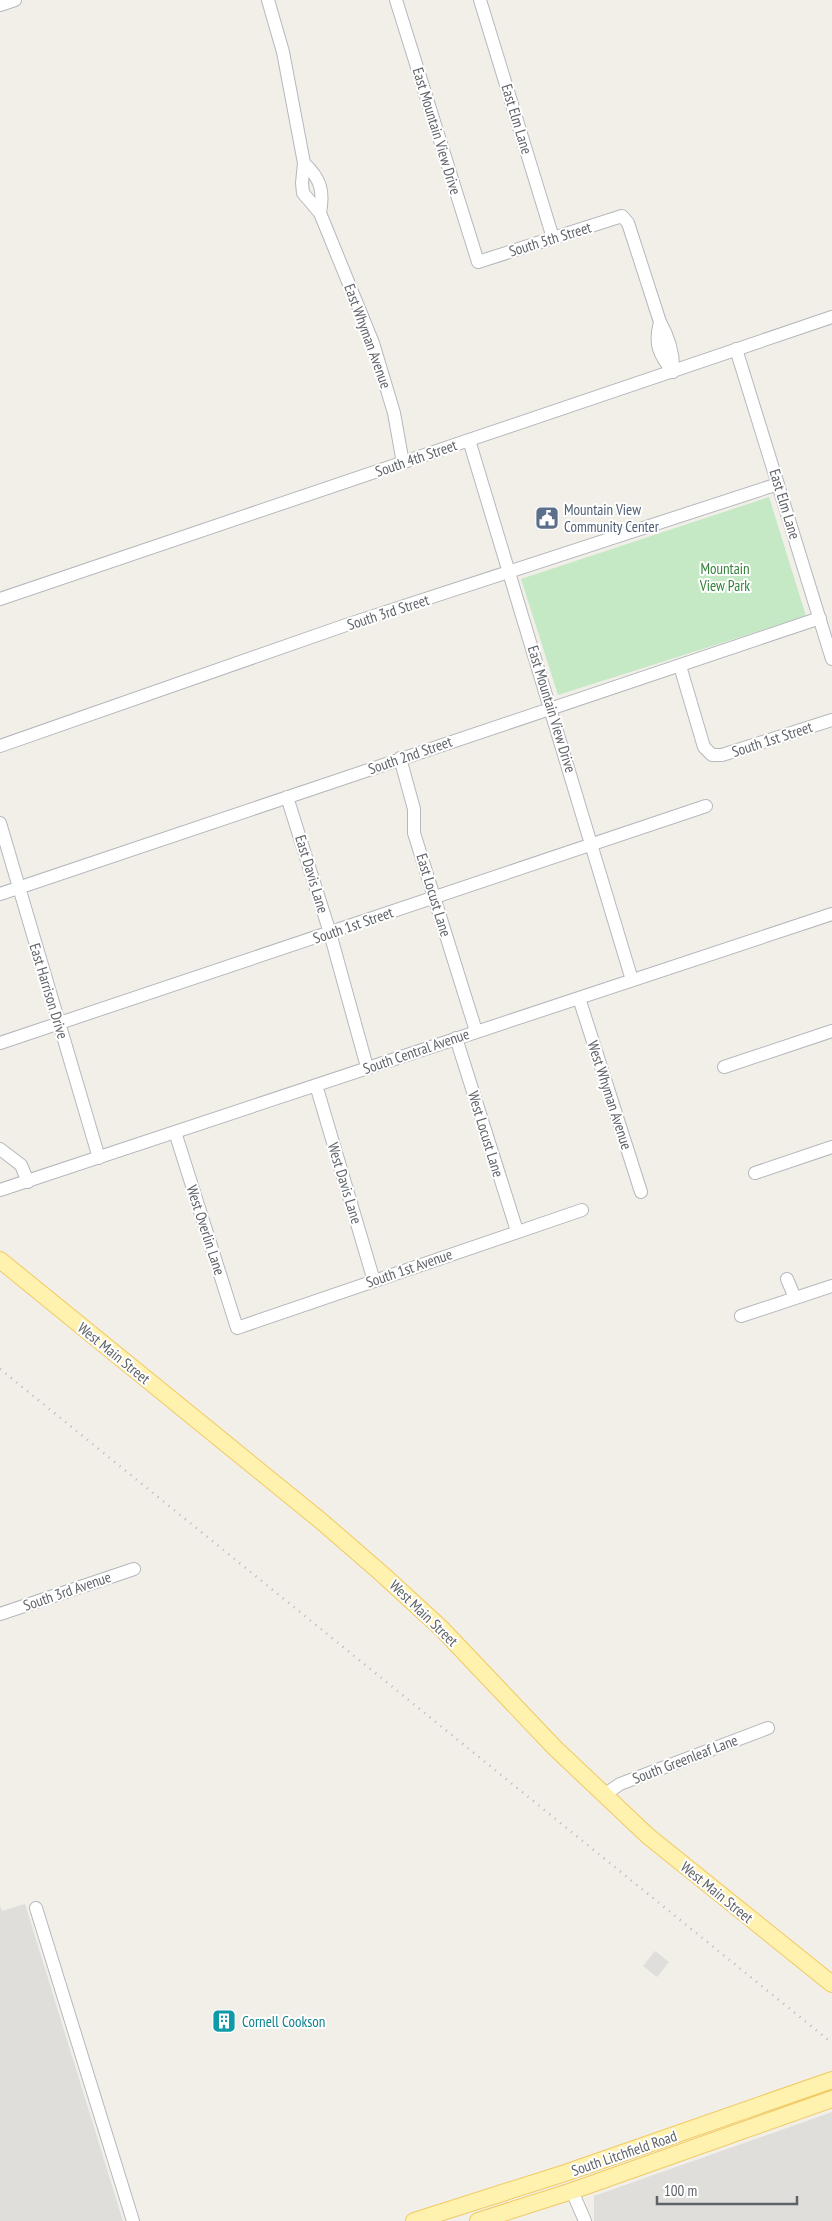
<svg xmlns="http://www.w3.org/2000/svg" width="832" height="2221" font-family="'PT Sans Narrow',sans-serif">
<style>
.industrial{fill:#e0deda}
.green{fill:#c5e8c5}
.lines{fill:none;stroke-linecap:round;stroke-linejoin:round}
.minor-casing{stroke:#b5b8bc;stroke-width:14}
.major-casing{stroke:#f2c960;stroke-width:18}
.minor{stroke:#fff;stroke-width:12}
.major{stroke:#fff2af;stroke-width:16}
.rail{stroke:#b6b7b8;stroke-width:2.5;stroke-dasharray:1 6;stroke-linecap:butt}
.labels{text-anchor:middle;dominant-baseline:central;stroke-width:4;stroke-linejoin:round;paint-order:stroke}
.street-label{font-size:15px;fill:#5f6368;stroke:#fff}
.service-label{font-size:15px;fill:#4e5e75;stroke:#fff;text-anchor:start}
.park-label{font-size:15px;fill:#348238;stroke:#fff}
.culture-label{font-size:15px;fill:#0d838f;stroke:#fff;text-anchor:start}
</style>
<rect width="100%" height="100%" fill="#f1efe8"/>
<path class="industrial" d="M25,1904L123,2221H0V1905L2,1911Z
M655,1951L669,1962L657,1977L643,1966Z
M832,2112V2221H594V2196Z"/>
<path class="green" d="M769,497L806,616L558,695L521,579Z"/>
<g class="lines">
<g class="minor-casing">
<path id="minor" d="M268,0L283,52L304,163L302,183L303,193L320,213L373,343L394,413L403,463
M396,0L478,262L622,216L628,223L660,322C669,338 674,353 673,372
M480,0L553,238
M0,5L15,0
M304,163C321,179 324,191 320,213
M660,322C654,344 659,355 673,372
M736,349L832,659
M469,440L632,980
M0,599L832,317
M680,666L704,747L712,755H722L832,720
M0,746L346,625L778,484
M400,758L414,809V833L476,1031
M287,797L330,933L367,1067
M0,823L99,1158
M0,894L820,618
M579,998L641,1192
M456,1038L517,1231
M0,1043L706,806
M724,1067L832,1031
M316,1085L374,1281
M175,1132L237,1328L582,1210
M0,1149L21,1165L28,1182
M755,1173L832,1147
M0,1190L832,914
M787,1279L795,1298
M741,1316L832,1286
M0,1614L134,1569
M604,1795L620,1784L768,1728
M36,1908L133,2221
M572,2191L585,2221"/>
</g>
<g class="major-casing">
<path id="major" d="M0,1260L321,1521L381,1573L441,1628L555,1748L648,1836L832,1984
M414,2221L565,2173L832,2080
M478,2221L572,2191L832,2099"/>
</g>
<use href="#minor" class="minor"/>
<use href="#major" class="major"/>
<path class="rail" d="M0,1369L832,2043"/>
</g>
<defs>
<g id="civic-square" transform="scale(1.25)"><rect x="-9" y="-9" width="18" height="18" rx="4" fill="#5c6f8a" stroke="#fff"/><path d="M-.6-6.5H3V-4.5H.6V-3L4-1V1h2V6H-6V1h2V-1L-.6-3ZM-1.2 2.5V6h2.4V2.5Z" fill="#fff"/></g>
<g id="building-square" transform="scale(1.25)"><rect x="-9" y="-9" width="18" height="18" rx="4" fill="#0f9aa8" stroke="#fff"/><path d="M-4-6H4V6H1V3H-1V6H-4ZM-2.5-4.3h1.7v1.8h-1.7ZM.8-4.3h1.7v1.8H.8ZM-2.5-1h1.7V.8h-1.7ZM.8-1h1.7V.8H.8Z" fill="#fff"/></g>
</defs>
<g fill-rule="evenodd">
<use href="#civic-square" x="547" y="518"/>
<use href="#building-square" x="224" y="2021"/>
</g>
<g class="labels">
<g class="street-label">
<text transform="translate(517 119) rotate(73)">East Elm Lane</text>
<text transform="translate(437 131) rotate(73)">East Mountain View Drive</text>
<text transform="translate(550 239) rotate(-17)">South 5th Street</text>
<text transform="translate(368 336) rotate(70)">East Whyman Avenue</text>
<text transform="translate(416 458) rotate(-19)">South 4th Street</text>
<text transform="translate(785 504) rotate(73)">East Elm Lane</text>
<text transform="translate(388 612) rotate(-18)">South 3rd Street</text>
<text transform="translate(552 709) rotate(73)">East Mountain View Drive</text>
<text transform="translate(772 739) rotate(-18)">South 1st Street</text>
<text transform="translate(410 755) rotate(-19)">South 2nd Street</text>
<text transform="translate(312 874) rotate(73)">East Davis Lane</text>
<text transform="translate(434 895) rotate(73)">East Locust Lane</text>
<text transform="translate(353 925) rotate(-19)">South 1st Street</text>
<text transform="translate(49 991) rotate(73)">East Harrison Drive</text>
<text transform="translate(416 1051) rotate(-19)">South Central Avenue</text>
<text transform="translate(610 1095) rotate(72)">West Whyman Avenue</text>
<text transform="translate(486 1134) rotate(73)">West Locust Lane</text>
<text transform="translate(345 1183) rotate(73)">West Davis Lane</text>
<text transform="translate(206 1230) rotate(72)">West Overlin Lane</text>
<text transform="translate(409 1268) rotate(-19)">South 1st Avenue</text>
<text transform="translate(114 1353) rotate(39)">West Main Street</text>
<text transform="translate(67 1591) rotate(-19)">South 3rd Avenue</text>
<text transform="translate(424 1613) rotate(44)">West Main Street</text>
<text transform="translate(685 1759) rotate(-21)">South Greenleaf Lane</text>
<text transform="translate(717 1892) rotate(39)">West Main Street</text>
<text transform="translate(624 2153) rotate(-19)">South Litchfield Road</text>
</g>
<g class="service-label">
<text x="564" y="509">Mountain View<tspan x="564" dy="17">Community Center</tspan></text>
</g>
<g class="park-label">
<text x="725" y="568">Mountain<tspan x="725" dy="17">View Park</tspan></text>
</g>
<g class="culture-label">
<text x="242" y="2021">Cornell Cookson</text>
</g>
</g>
<path d="M657 2196v8h140v-8" fill="none" stroke="#5f6368" stroke-width="2.5"/>
<text x="664" y="2196" font-size="15" fill="#5f6368" stroke="#ffffff" stroke-width="4" paint-order="stroke">100 m</text>
</svg>
